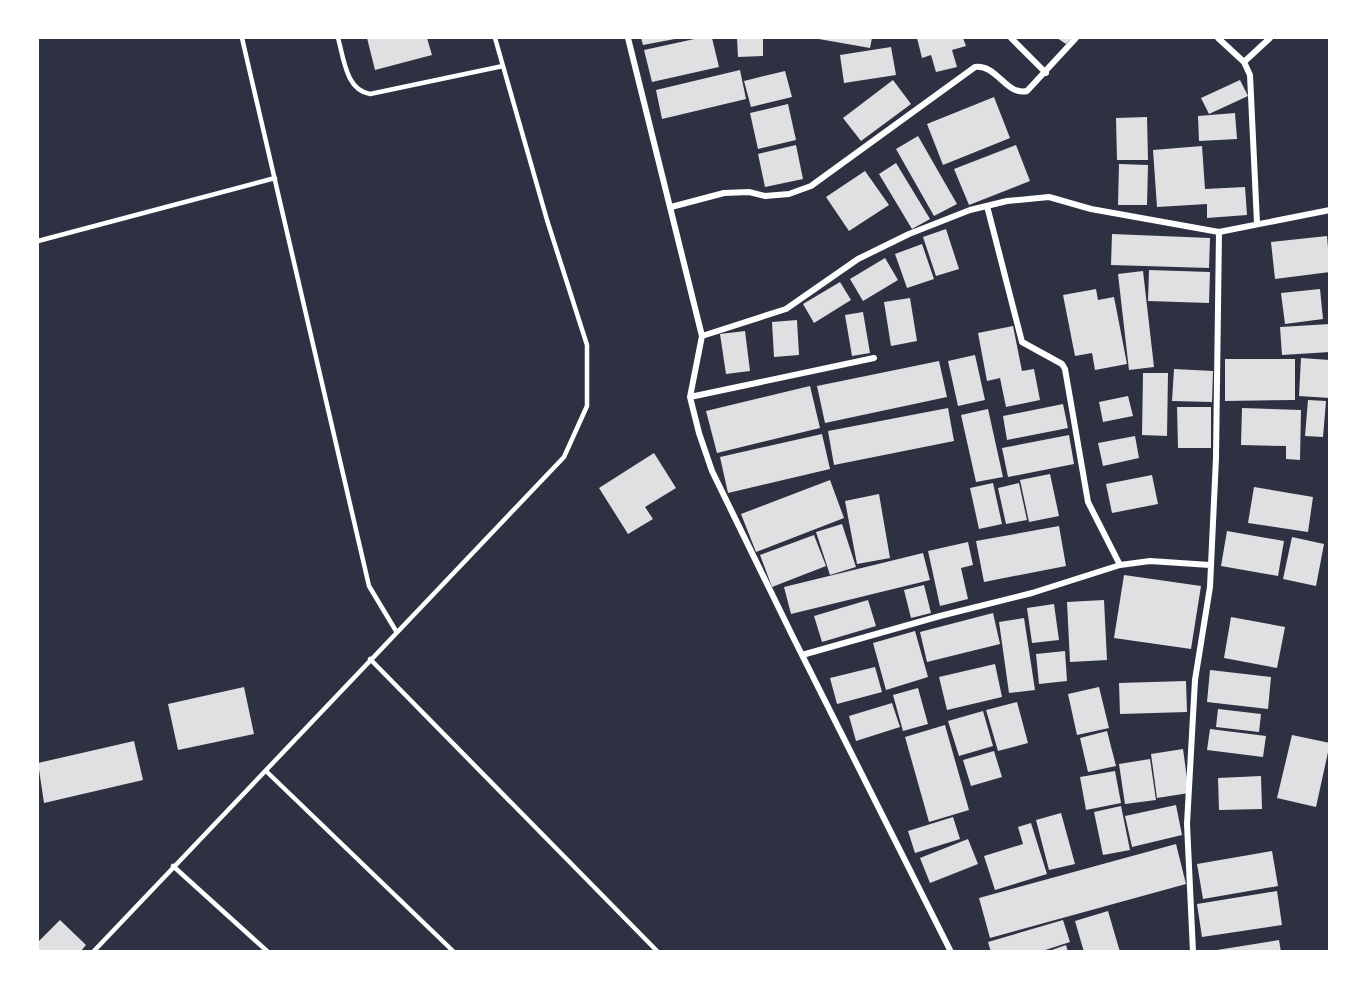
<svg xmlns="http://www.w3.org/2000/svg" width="1367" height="989" font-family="'DejaVu Sans',sans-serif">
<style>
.building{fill:#e0e0e3}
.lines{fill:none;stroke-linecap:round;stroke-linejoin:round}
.service{stroke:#fff;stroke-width:4.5}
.minor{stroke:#fff;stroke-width:6}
</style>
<rect width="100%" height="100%" fill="#2d3142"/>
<path class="building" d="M367,38H427L432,55L375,70Z
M641,38H675V39L643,45Z
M699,38H712L719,67L652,82L644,50Z
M737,38H763V56L738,57Z
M813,38H872L870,48Z
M917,38H963L966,46L952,50L957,67L936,72L931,55L922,58Z
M1057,38H1072L1066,44Z
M891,47L896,75L844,83L840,55Z
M740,70L746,99L662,119L656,90Z
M785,71L792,97L751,107L744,81Z
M893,80L911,104L861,141L843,118Z
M1240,80L1248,96L1209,114L1201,98Z
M994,97L1010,138L943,165L927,124Z
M788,104L796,140L758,149L750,113Z
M1235,113L1237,139L1199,141L1198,116Z
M1147,117L1148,160H1117L1116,118Z
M918,136L957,204L934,216L896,149Z
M796,145L803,179L765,187L758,154Z
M1016,145L1030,181L969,205L954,169Z
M1202,146L1205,189L1245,187L1247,215L1207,218V204L1157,207L1153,150Z
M896,163L930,219L912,229L879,174Z
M1119,164L1148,165L1147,205H1118Z
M865,171L889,205L849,231L826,197Z
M946,229L959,269L936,276L923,237Z
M1112,234L1210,238L1209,268L1111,265Z
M1327,236L1330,272L1275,279L1271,242Z
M922,244L934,279L907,288L895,254Z
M885,258L898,280L863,301L850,279Z
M1149,270L1210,272L1209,303L1148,301Z
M1143,271L1154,367L1129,370L1118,274Z
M840,282L851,300L814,323L803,304Z
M1096,289L1098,300L1114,297L1127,364L1095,370L1092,353L1075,356L1063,295Z
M1320,289L1323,319L1285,324L1281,293Z
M910,298L917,341L891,346L884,302Z
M863,312L870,353L852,356L845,315Z
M797,320L799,355L774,357L772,322Z
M1330,324V352L1282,355L1280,327Z
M1013,326L1022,371L1034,369L1040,400L1006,407L1000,378L987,381L978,333Z
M745,331L750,371L726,374L720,334Z
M975,355L985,400L958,406L948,361Z
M1301,358L1330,360V398L1299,396Z
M1225,359H1295V400L1225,401Z
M939,361L947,397L825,423L817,386Z
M1174,369L1213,371L1212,402L1172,401Z
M1143,373H1168L1167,436L1142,435Z
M810,386L820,428L717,453L706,411Z
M1128,396L1133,416L1103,422L1099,402Z
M1308,400L1326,401L1323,437L1305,436Z
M1063,404L1068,428L1007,440L1003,416Z
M1177,407H1211V448H1178Z
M948,408L954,441L834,465L828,431Z
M1242,408L1301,410L1300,460L1286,459V446L1241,445Z
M988,409L1003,477L976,482L961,415Z
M822,434L830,469L728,493L720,457Z
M1069,435L1074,464L1008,477L1002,448Z
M1135,436L1139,458L1103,466L1098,443Z
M654,453L676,488L645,507L653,519L628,534L599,488Z
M1050,474L1059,516L1029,522L1020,480Z
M1152,475L1158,504L1112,513L1106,484Z
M830,480L844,518L756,552L741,514Z
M993,483L1002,524L979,529L970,488Z
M1019,483L1027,520L1006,524L998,488Z
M1254,487L1313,497L1308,532L1248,523Z
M879,494L890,558L857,564L845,501Z
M842,524L856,567L830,575L816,532Z
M1059,526L1066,566L984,582L976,541Z
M1227,531L1284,541L1278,576L1221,566Z
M814,535L826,566L772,587L760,555Z
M1292,537L1324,544L1316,586L1283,579Z
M968,542L973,565L961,568L968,599L940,606L928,551Z
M923,553L930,580L791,614L784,587Z
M1124,575L1201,586L1191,649L1114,638Z
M924,585L931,613L911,618L904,590Z
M868,600L876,626L822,642L814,616Z
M1104,600L1107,660L1070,662L1067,602Z
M1054,604L1059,640L1032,643L1027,608Z
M993,613L1000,644L927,662L920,632Z
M1231,617L1285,627L1277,668L1224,658Z
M1024,618L1035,690L1009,693L999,622Z
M915,631L928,677L886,690L873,643Z
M1065,651L1067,681L1039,684L1036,654Z
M995,664L1002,697L947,710L939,677Z
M875,667L882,692L837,704L830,678Z
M1210,670L1271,677L1268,709L1207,702Z
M1186,681L1187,712L1120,714L1119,683Z
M244,687L254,734L178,750L168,704Z
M1099,687L1109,728L1077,735L1068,694Z
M918,688L928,724L903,731L893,695Z
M1017,702L1028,743L998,751L986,710Z
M892,703L900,727L856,741L849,716Z
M1218,709L1261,714L1259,732L1216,727Z
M983,711L993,746L959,756L948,721Z
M945,725L969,810L929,822L905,737Z
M1210,729L1266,736L1263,757L1207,750Z
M1107,731L1116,766L1088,772L1080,738Z
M1292,735L1330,743L1316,807L1277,798Z
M134,741L143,780L44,803L38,763Z
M1183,749L1189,793L1157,798L1151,754Z
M994,751L1002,777L971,786L963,760Z
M1150,759L1156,800L1125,804L1119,764Z
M1115,771L1121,803L1086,810L1080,777Z
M1261,776L1262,809L1219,810L1218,778Z
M1176,805L1182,835L1132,847L1125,816Z
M1121,806L1130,850L1103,855L1094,812Z
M1061,813L1075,864L1049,870L1036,820Z
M953,817L960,839L915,853L908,831Z
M1031,823L1047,874L995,890L984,856L1023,844L1018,827Z
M968,839L978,864L930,883L920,858Z
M1176,844L1186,884L990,938L979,898Z
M1272,851L1278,886L1203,899L1197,864Z
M1277,891L1282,925L1202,937L1197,904Z
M1108,911L1120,952H1084L1075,921Z
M60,920L86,945L80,952H38V942Z
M1063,920L1070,942L1039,952H991L988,942Z
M1279,940L1281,952H1217V950Z
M1066,945L1068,952H1049V951Z"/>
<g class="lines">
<path class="service" d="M242,38L369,586L396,631
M338,38C344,59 346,90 370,94L503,66
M38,241L275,178
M370,659L658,952
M266,771L454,952
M173,866L268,952
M93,952L564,457L587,406V345L547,220L495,38"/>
<path class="minor" d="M628,38L702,336L690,397L699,433L712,471L792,635L951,952
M1011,38L1046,73
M1218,38L1244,62L1250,75L1257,223
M1244,62L1270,38
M987,206L1022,342L1062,364L1065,369L1088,502L1120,565L1150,561L1210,565
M671,207L724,193L749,192L765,196L789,194L811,186L975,67C997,64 1006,96 1027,91L1076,38
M702,336L786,309L858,259L909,234L970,210L1007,201L1049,197L1091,209L1219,232
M690,397L874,358
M802,655L940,616L1032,593L1120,565
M1193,952L1187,824L1195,680L1210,587L1216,458L1219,232L1330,210"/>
</g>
<rect width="1367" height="989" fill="none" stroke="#ffffff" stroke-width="78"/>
</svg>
